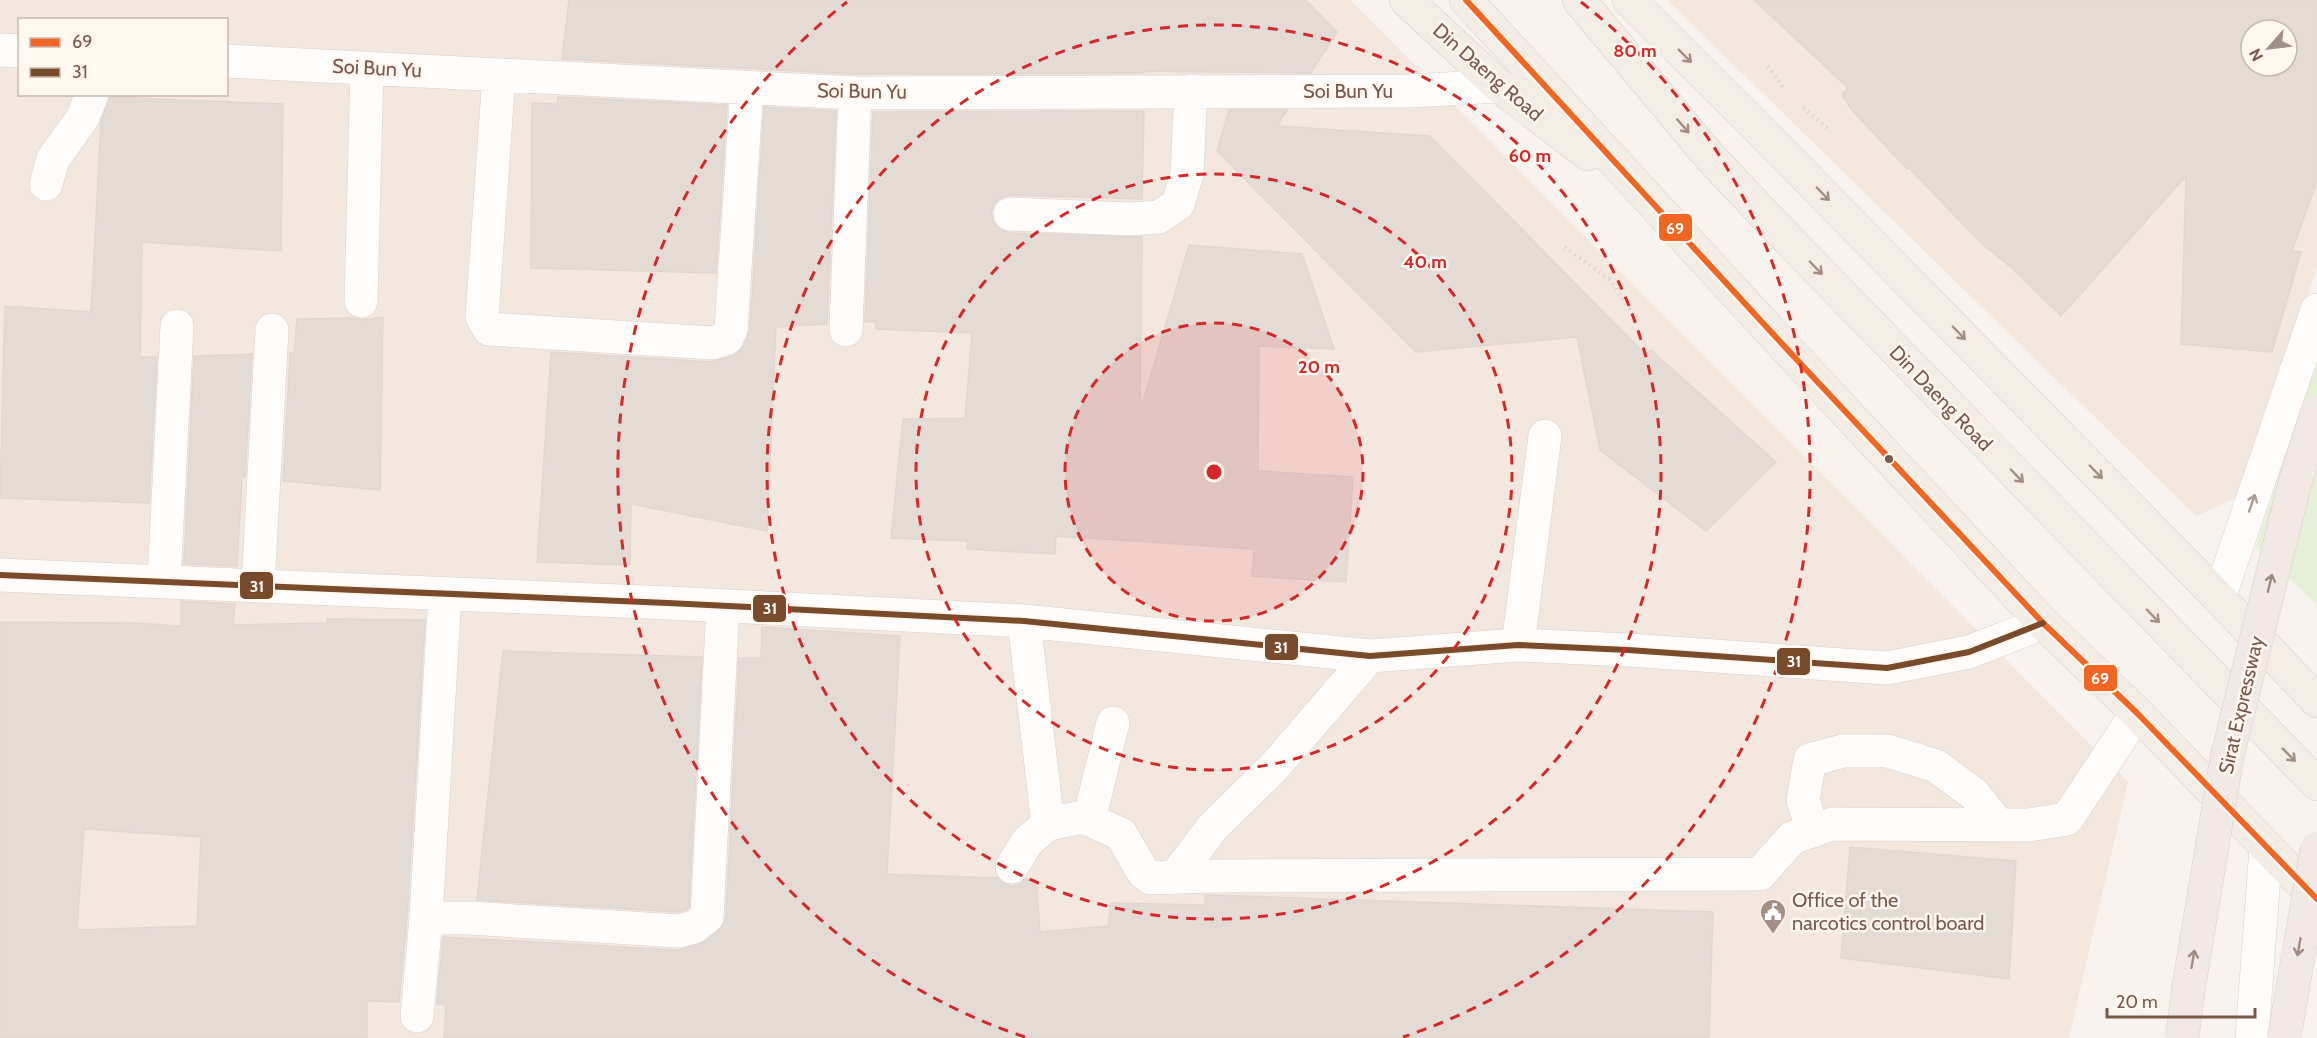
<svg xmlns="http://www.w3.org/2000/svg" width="2317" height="1038" font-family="Cabin,sans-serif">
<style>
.residential{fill:#f4e8de;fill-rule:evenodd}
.green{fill:#e6efd8}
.building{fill:#e5dbd5;stroke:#e2d6cf;stroke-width:1.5;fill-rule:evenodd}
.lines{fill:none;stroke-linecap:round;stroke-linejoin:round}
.minor-casing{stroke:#d8d0cb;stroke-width:34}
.major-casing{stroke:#dad0ca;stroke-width:34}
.path{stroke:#dbd2cf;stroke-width:4;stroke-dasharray:1.5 4.5;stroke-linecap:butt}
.minor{stroke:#fefdfc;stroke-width:33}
.major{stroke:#f3ede6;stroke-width:33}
.highway-bridge-casing{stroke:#dad0ca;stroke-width:34;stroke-linecap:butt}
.highway-bridge{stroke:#f2e8e6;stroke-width:33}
.bus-1-casing{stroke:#fff8f0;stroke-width:10}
.bus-2-casing{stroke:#fff8f0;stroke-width:10}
.bus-1{stroke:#f26522;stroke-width:6}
.bus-2{stroke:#7a4b2a;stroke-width:6}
.oneway{stroke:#a48c81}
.oneway2{stroke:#ae9a92}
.oneway3{stroke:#a38a81}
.ring{fill:none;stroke:#d62828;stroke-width:3;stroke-dasharray:10 8}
.bus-dot{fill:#79584b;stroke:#fff8f0;stroke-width:2}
.labels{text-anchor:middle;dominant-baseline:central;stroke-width:5;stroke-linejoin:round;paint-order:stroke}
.street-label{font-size:20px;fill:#79584b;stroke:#fff8f0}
.poi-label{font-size:20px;fill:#79584b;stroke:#fff8f0;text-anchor:start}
.centre{fill:#d62828;stroke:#fff8f0;stroke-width:3}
.ring-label{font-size:18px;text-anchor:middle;font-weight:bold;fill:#d62828;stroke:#fff8f0;stroke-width:5;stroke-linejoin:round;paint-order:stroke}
.line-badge{stroke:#fff8f0;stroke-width:2}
.badge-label{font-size:16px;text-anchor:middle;font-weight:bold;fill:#fff}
</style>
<rect width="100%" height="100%" fill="#f8f3ee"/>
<path class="residential" d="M0,0H1350L2128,782L2069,1038H0ZM20,20H226V94H20Z
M1667,0H2317V267L2243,495L2196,516ZM2251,30H2287V66H2251Z"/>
<path class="green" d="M2317,357V604L2256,547Z"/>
<path class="building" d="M569,0H1306L1337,32L1311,73L1144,71V73L855,74L562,59Z
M1754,0H2317V181L2292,251L2301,252L2272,352L2181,344L2186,176L2061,316L2013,269L1982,244L1909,168L1907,169L1851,109L1842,94L1848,88ZM2251,30H2287V66H2251Z
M110,97L283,104L281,251L142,242L140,357H157L149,503L0,498L5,306L91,312L101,122Z
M558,97L727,105L716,273L531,268L532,103L557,104Z
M764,107L836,111L827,324L776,327L767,531L631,504L630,565L537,562L551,352L711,362L733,356L744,346L750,330Z
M1229,110H1287L1277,126L1430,136L1645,354L1651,350L1776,462L1706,531L1600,450L1577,337L1416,352L1217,151Z
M1144,111L1142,199L1010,195L1001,198L994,204L991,213L993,222L1000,229L1009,233L1142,237L1140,401L1143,402L1189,245L1302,254L1334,349L1259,346L1258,471L1353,477L1346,582L1252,576L1254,549L1056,536L1055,554L967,549L968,541L891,538L903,419L965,418L972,333L876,329V322H865L873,112Z
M383,317L380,490L283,481L290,353H294L297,319L354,318L361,320Z
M252,354L245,477H242L237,566L184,564L194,356Z
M181,601L235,604L233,625L327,623V619L425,620L407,917L399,1002L367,1001V1038H0V622L134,623L181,626ZM84,829L201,837L197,926L77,930Z
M762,627L900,636L887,874L998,878L1003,883L1011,886L1021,884L1025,879L1036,880L1040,932L1108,926L1111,903L1205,905V895H1209L1713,912L1709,1038H444L446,1005L437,1004L443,937L678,950L705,942L723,926L726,918L739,658H761Z
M503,651L702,657L689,907L686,910L677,912L477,900Z
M1850,847L2016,861L2009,979L1841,958Z"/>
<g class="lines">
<g class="minor-casing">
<path id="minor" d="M0,50L20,51
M226,61L855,93L1410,91L1499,86
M499,75L482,317L489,329L713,343L727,338L731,329L747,87
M46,184L53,159L82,119L92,94
M1010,214L1130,219L1159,217L1178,204L1187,174L1191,91
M361,301L367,68
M846,330L855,93
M0,575L668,603L1024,621L1370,656L1518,645L1628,650L1887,668L1969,652L2043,623
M164,581L177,326
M258,586L272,330
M2219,598L2317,310
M1024,621L1048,824
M1518,645L1545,436
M1089,820L1113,723
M1813,831L1803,800L1810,760L1843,751H1888L1936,766L1974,794L1999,825
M1012,867L1027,842L1048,824L1083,817L1121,834L1143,872L1151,878L1209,876L1760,874L1792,838L1832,824L2029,825L2067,819L2137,713
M1174,878L1212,828L1274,767L1370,656
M426,918H469L679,931L694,927L707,917L723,606
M417,1016L426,918L445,594
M2252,1038L2266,848"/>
</g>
<g class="major-casing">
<path id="major" d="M1406,0L1499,86L1588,154
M1466,0L1785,347L2043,623L2137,713L2317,899
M1579,0L1710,157L1782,233L2317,784
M1629,0L1749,119L2219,598L2317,701"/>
</g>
<path class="path" d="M1768,66L1785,90
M1803,108L1830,130
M1565,247L1610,280L1635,318"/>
<use href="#minor" class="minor"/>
<use href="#major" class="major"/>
<g class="highway-bridge-casing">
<path id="highway-bridge" d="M2182,1038L2189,985L2227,757L2295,483L2317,413
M2284,1038L2317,848"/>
</g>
<use href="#highway-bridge" class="highway-bridge"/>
<g class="bus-1-casing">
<path id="bus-1" d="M1466,0L1785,347L2043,623L2137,713L2317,899"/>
</g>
<g class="bus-2-casing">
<path id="bus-2" d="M0,575L668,603L1024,621L1370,656L1518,645L1628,650L1887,668L1969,652L2043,623"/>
</g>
<use href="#bus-1" class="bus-1"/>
<use href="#bus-2" class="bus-2"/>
</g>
<defs><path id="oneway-shaft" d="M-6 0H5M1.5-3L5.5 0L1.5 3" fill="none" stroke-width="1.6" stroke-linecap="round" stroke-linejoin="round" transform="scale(1.5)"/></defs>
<g class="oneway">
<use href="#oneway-shaft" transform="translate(1685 56) rotate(45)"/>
<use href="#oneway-shaft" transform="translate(1683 126) rotate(49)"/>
<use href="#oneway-shaft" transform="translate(1823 194) rotate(46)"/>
<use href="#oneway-shaft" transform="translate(1816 268) rotate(46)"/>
<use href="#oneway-shaft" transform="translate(1959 333) rotate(46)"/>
<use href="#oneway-shaft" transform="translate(2096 472) rotate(46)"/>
<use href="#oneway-shaft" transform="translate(2017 476) rotate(46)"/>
<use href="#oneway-shaft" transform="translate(2153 616) rotate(46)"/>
<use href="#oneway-shaft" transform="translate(2289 755) rotate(46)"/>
</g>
<use class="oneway2" href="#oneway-shaft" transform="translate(2252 503) rotate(-71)"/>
<g class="oneway3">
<use href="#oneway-shaft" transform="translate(2270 583) rotate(-76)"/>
<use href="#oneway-shaft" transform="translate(2299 947) rotate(100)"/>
<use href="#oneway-shaft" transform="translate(2193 959) rotate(-80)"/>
</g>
<circle cx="1214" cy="472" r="149" fill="#d62828" fill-opacity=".12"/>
<g class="ring">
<circle cx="1214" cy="472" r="149"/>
<circle cx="1214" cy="472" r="298"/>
<circle cx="1214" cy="472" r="447"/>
<path d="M1025 1037A596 596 0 0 1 847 2M1581 2A596 596 0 0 1 1403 1037"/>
</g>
<defs>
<g id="civic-pin" transform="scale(1.35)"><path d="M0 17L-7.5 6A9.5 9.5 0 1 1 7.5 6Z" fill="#a58e84" stroke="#fff8f0"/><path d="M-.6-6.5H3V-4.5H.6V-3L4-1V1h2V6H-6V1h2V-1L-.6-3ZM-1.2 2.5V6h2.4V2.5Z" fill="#fff"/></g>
</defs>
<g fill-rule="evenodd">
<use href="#civic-pin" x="1773" y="912"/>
</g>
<circle class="bus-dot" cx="1889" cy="459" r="5"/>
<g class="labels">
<g class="street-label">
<text transform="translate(377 68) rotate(3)">Soi Bun Yu</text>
<text transform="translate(1488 72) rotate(41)">Din Daeng Road</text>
<text transform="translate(862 91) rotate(1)">Soi Bun Yu</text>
<text x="1348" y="91">Soi Bun Yu</text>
<text transform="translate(1941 398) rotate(46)">Din Daeng Road</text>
<text transform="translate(2241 705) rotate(-77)">Sirat Expressway</text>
</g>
<g class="poi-label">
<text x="1792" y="900">Office of the<tspan x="1792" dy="23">narcotics control board</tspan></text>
</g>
</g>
<circle cx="1214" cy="472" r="9" class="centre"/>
<g class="ring-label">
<text x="1635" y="57">80 m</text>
<text x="1530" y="162">60 m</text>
<text x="1425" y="268">40 m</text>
<text x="1319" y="373">20 m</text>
</g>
<g class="line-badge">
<rect x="1658" y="213" width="35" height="29" rx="6" fill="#f26522"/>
<rect x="239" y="571" width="35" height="29" rx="6" fill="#7a4b2a"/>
<rect x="752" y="594" width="35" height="29" rx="6" fill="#7a4b2a"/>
<rect x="1264" y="633" width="35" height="28" rx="6" fill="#7a4b2a"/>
<rect x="1776" y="647" width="35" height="29" rx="6" fill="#7a4b2a"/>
<rect x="2083" y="664" width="35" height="28" rx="6" fill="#f26522"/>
</g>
<g class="badge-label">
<text x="1675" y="234">69</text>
<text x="257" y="592">31</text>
<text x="770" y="614">31</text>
<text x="1281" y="653">31</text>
<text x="1794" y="667">31</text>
<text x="2100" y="684">69</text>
</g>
<rect x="18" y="18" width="210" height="78" fill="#fff8f0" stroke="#c9b8ae" stroke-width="1.5"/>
<rect x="30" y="38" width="30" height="9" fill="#f26522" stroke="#c9b8ae" stroke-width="1.5"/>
<text x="72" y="48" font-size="18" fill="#79584b">69</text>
<rect x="30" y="68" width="30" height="9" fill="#7a4b2a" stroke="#c9b8ae" stroke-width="1.5"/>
<text x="72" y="78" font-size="18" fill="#79584b">31</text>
<g transform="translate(2269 48) rotate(242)"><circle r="28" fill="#fff8f0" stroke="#c9b8ae" stroke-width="1.5"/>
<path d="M0-4.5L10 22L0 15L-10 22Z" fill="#a58e84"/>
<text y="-9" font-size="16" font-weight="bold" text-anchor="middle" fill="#79584b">N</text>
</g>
<path d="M2107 1008v9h148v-9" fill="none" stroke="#79584b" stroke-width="3"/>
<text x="2116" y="1008" font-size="18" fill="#79584b" stroke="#fff8f0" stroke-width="4.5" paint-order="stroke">20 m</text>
</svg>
